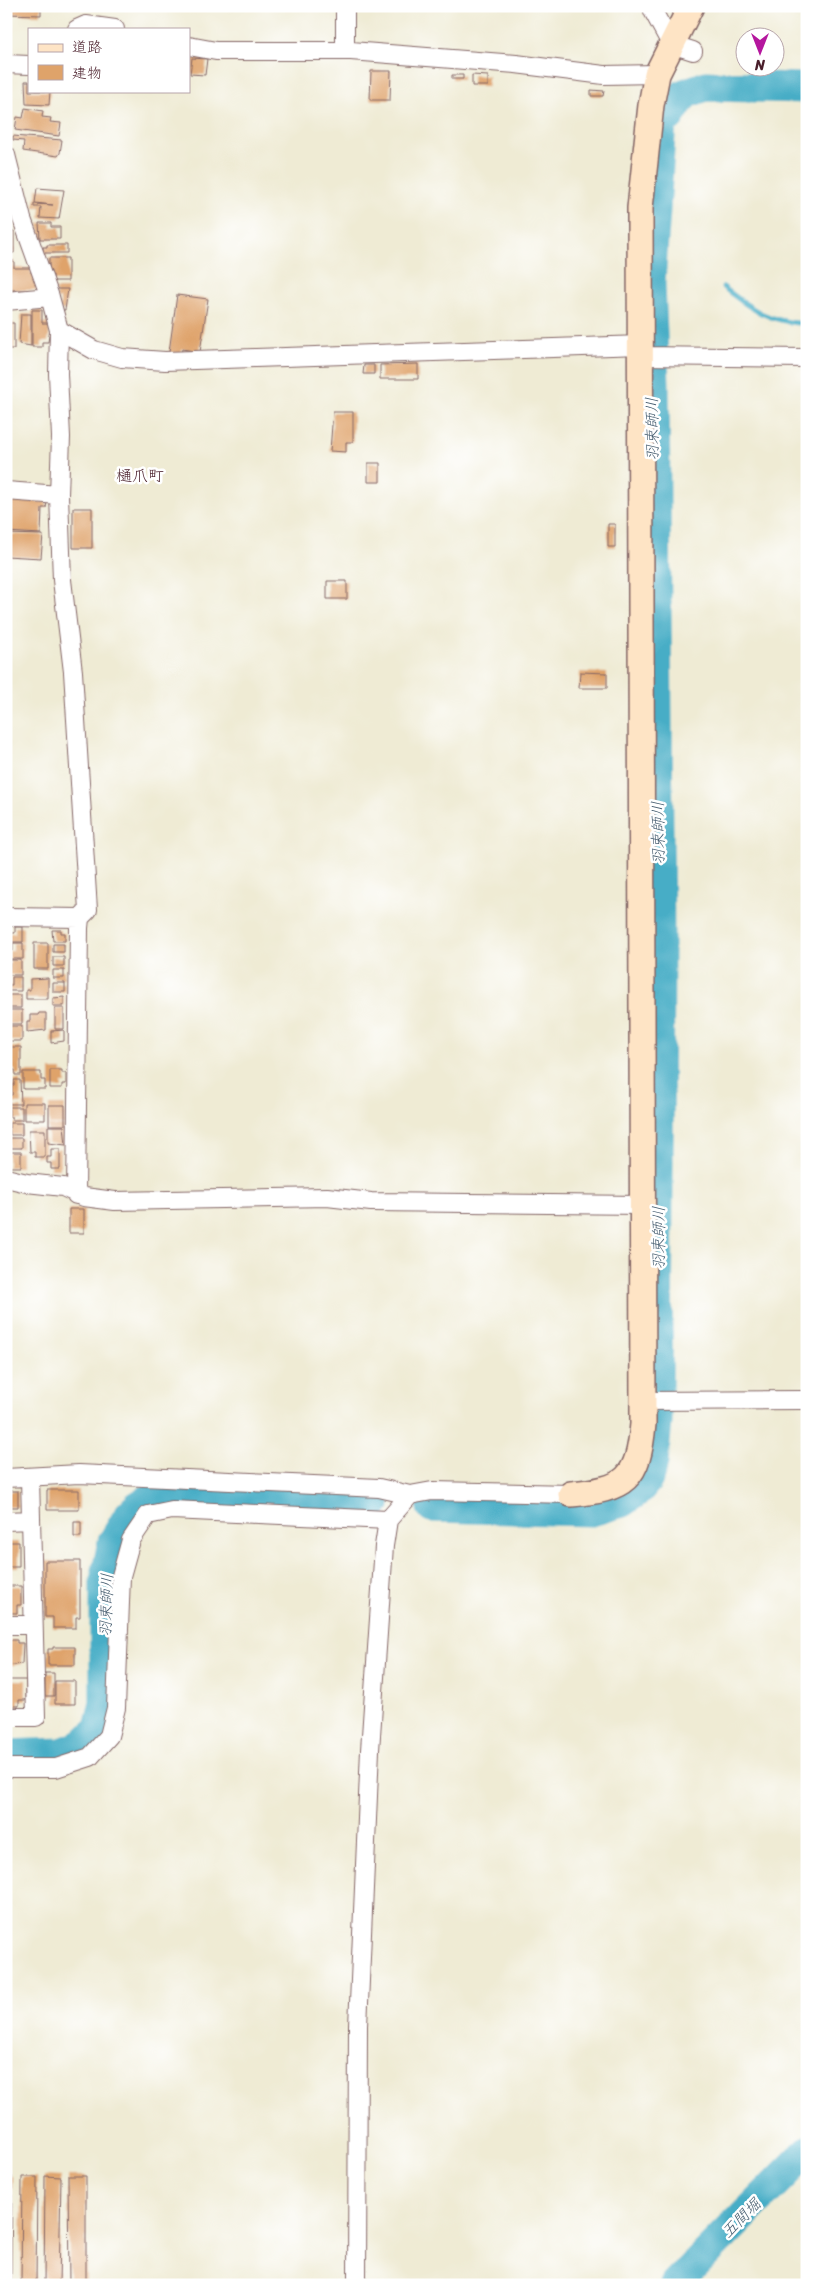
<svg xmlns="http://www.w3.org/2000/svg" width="813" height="2291" font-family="Sriracha,'Klee One',sans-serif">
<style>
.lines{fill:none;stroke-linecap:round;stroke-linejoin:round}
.stream{stroke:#46adc6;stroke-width:5}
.river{stroke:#46adc6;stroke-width:31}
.building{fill:#dfa36a}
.street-casing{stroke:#846666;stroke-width:20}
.secondary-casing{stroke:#846666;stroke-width:28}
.street{stroke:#fff;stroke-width:18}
.secondary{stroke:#fee4c5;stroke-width:25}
.labels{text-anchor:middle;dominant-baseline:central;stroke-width:5;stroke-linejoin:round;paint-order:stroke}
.water-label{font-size:16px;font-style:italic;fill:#485f71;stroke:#fff}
.neighbourhood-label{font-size:16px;fill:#4a1f2b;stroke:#fff}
</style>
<rect width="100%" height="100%" fill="#fff"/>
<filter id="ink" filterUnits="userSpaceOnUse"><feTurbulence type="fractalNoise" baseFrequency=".02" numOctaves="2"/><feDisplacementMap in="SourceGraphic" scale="10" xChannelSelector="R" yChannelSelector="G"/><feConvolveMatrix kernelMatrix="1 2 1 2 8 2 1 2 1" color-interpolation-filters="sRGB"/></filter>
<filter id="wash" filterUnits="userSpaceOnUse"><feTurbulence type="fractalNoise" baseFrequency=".0096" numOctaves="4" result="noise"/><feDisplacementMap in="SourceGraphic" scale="20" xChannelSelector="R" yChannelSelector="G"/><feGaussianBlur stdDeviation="1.12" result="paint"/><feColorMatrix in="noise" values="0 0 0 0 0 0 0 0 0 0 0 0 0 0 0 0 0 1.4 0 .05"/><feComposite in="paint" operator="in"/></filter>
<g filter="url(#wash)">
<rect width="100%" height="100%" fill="#efebd4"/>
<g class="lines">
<path class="stream" d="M723,287C752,310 769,322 807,324"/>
<path class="river" d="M432,1507L591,1511L622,1502L638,1491L648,1479L653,1462L657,1422L659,939L654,384L650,283L661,122L670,116L684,94L706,86L807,88
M6,1755L62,1753L82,1745L99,1729L105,1703V1581L113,1542L129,1515L138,1506L148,1500L167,1497L375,1504
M675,2285L807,2152"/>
</g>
<g id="blocks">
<path class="building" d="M6,6H41V15L6,14Z
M192,58L207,59L205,75L190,74Z
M371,71H391L390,100H370Z
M452,75H463V79H452Z
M472,75L488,76V86H472Z
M25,81H29V91H50L49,105L26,104Z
M591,90L604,91L603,96H591Z
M25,108L43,111L42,117L51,118L50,122L61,123L59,136L15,130L17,117L23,118Z
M13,136L62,140L60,153L58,156L23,151L24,141L13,140Z
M37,188L64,190L59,219L40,218L41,207H34V204L53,205L35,203Z
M39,223H51V227H60V239H40Z
M6,231H14V253H6Z
M47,245H67V253H43V247H47Z
M49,258H68V281H53V275H49Z
M6,261H14V268H31V273H37V290H6Z
M55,289H68L65,310H60V299H57Z
M177,295L208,299L200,352L182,349L181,354L169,352Z
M32,310H42V323H51L48,342H42V347H32Z
M21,314H31V346L19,344Z
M6,323H14V349H6Z
M418,364V379H380V365Z
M364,365H374V374H363Z
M333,412H353V442H346V452L330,451Z
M368,463H380V482H368Z
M6,500L47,502L46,508H42L41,534L6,532Z
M73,508H92V548H73Z
M608,524H615V547H608Z
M6,534L43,535L41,558L6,556Z
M327,581H347V599H327Z
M580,672L607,673V688H579Z
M6,777H9V805H6Z
M15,927H23V942H9V933H15Z
M52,930H61V933H65V941H53Z
M13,943H23V959H9V951H13Z
M34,943H48V969H34Z
M53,944H64V952H53Z
M53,957H64V966H53Z
M10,960H21V975H8Z
M53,970H64V978H53Z
M12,977H21V991H8V985H12Z
M48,978V999H26V990H30V979Z
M53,983H65V992H53Z
M9,995H21V1008H7Z
M64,997V1006H53V998Z
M55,1008H64V1029H55Z
M8,1010H22V1024H6Z
M39,1013H46V1030L27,1032V1021H30V1015H38Z
M6,1026H22V1041H6Z
M64,1030V1041L51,1043V1031Z
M10,1047H21V1075H15V1070H10Z
M50,1070H62V1073H66V1084H62V1088H50Z
M23,1072H41V1080H45V1089H23Z
M14,1080H20L21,1104H9V1095H12V1085H14Z
M24,1103H45V1120H24Z
M49,1105H65V1125H49Z
M9,1107H22V1120H12V1117H9Z
M9,1123H22V1135H10Z
M48,1126H64L66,1145L48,1143Z
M29,1130H45V1157H35V1152H30Z
M9,1138H22V1148H9Z
M51,1149H60V1169H51V1163H47V1157H51Z
M8,1152H21V1167H8Z
M69,1209H84V1233H69Z
M47,1490H79V1510H47Z
M6,1491H18V1507H6Z
M74,1522H81V1537H74Z
M7,1542H19V1567H6Z
M45,1561H80V1617H76V1628H53V1617H45Z
M6,1586H21V1605H17V1613H6Z
M6,1640H17V1643H23L22,1664L6,1666Z
M53,1647H75V1665H48V1649H53Z
M45,1673H54V1696H45Z
M6,1680H26V1700H19V1706H6Z
M55,1681H75V1704H55Z
M6,2176H12L11,2285H6Z
M45,2176L61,2177L59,2285H44Z
M68,2176H86V2285H69Z
M22,2177H37L36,2285H21Z"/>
</g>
</g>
<g filter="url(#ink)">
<use href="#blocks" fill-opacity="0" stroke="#846666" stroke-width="1"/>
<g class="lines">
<g class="street-casing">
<path id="street" d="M653,6V11L671,44L693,51
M77,29L86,25L115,29
M189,46L216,51H351L516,64L604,75L657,74
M345,51V6
M6,64L29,65
M6,155L22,219L50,297L59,330L58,374L61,437L59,495L62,580L73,672L88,910L80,918L79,928L76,1195
M6,301L50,297
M59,330L94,350L122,358L165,361L641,345
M641,356L807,358
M6,491L59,495
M6,917L80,918
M6,1178L27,1183L63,1187L84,1197L115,1201L327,1197L371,1202L643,1205
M643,1401L807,1400
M6,1478L79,1474L379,1488L410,1495
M6,1521L30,1520
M6,1625H33
M6,1717H36L30,1478
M6,1768H56L90,1757L109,1736L116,1708L121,1576L131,1540L148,1515L172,1510L388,1520
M357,2285L358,2026L370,1750L384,1546L388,1520L410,1495L432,1491L571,1494"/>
</g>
<g class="secondary-casing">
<path id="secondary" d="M571,1494C626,1489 638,1480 643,1424L640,208L651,105L657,74L691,6"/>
</g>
<use href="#street" class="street"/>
<use href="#secondary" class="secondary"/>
</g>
</g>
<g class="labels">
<g class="water-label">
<text transform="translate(652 429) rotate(-91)">羽束師川</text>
<text transform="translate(658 833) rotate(-91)">羽束師川</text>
<text transform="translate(658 1238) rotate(-90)">羽束師川</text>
<text transform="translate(106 1605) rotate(-88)">羽束師川</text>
<text transform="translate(741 2218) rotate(-45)">五間堀</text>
</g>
<g class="neighbourhood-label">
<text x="140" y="475">樋爪町</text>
</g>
</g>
<rect width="813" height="2291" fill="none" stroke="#fff" stroke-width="25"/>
<rect x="28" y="28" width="162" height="65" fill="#ffffff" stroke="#b7a5aa"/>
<rect x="38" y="44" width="25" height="8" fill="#fee4c5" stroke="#b7a5aa"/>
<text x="72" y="52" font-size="15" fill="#4a1f2b">道路</text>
<rect x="38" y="65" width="25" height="15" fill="#dfa36a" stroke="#b7a5aa"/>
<text x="72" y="78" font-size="15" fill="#4a1f2b">建物</text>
<g transform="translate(760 52) rotate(180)"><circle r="24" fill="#ffffff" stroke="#b7a5aa"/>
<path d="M0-4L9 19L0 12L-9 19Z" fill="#b5179e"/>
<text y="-8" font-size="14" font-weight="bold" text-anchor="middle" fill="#4a1f2b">N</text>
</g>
</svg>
